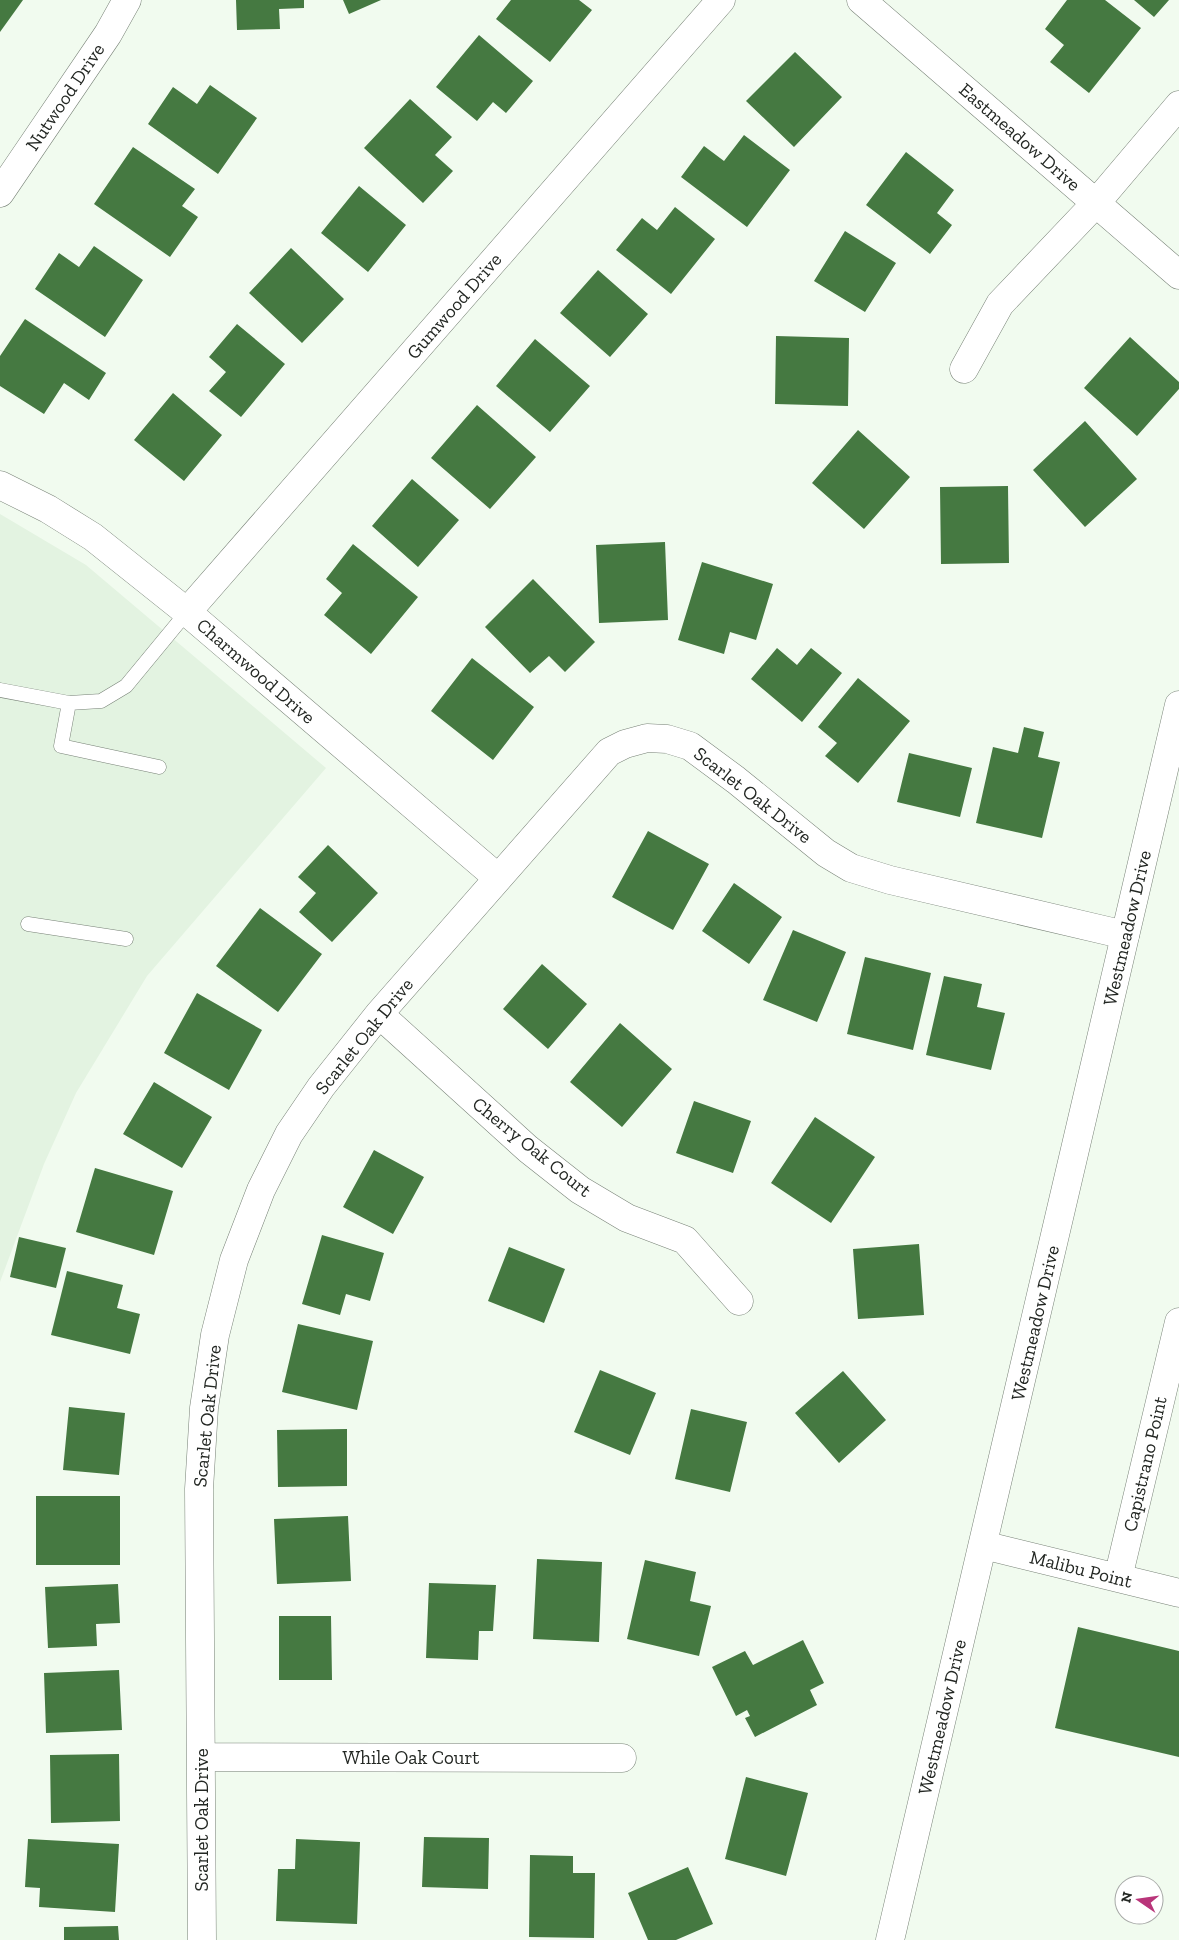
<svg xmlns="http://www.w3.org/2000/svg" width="1179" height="1940" font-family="'Zilla Slab',serif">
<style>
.built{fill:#e3f3e1}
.building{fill:#457941}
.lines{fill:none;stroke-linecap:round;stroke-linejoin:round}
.service-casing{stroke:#788277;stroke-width:15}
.minor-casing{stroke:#788277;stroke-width:29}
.tertiary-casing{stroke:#788277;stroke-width:29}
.service{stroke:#fff;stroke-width:14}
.minor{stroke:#fff;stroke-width:28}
.tertiary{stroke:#fff;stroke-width:28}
.labels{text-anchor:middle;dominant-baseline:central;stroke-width:5;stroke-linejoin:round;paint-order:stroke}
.street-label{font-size:19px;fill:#232723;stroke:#fff}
</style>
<rect width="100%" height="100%" fill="#f1fbef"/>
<path class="built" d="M0,514L86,565L326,768L147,976L76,1093L44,1164L0,1282Z"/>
<path class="building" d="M0,0H23L0,32Z
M236,0H304V8L279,9L280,29L237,30Z
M343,0H381L349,14Z
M511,0H579L592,10L550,62L496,19Z
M1067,0H1105L1141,28L1089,93L1050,62L1064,45L1045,29Z
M1134,0H1169L1154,17Z
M479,35L533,81L506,113L493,102L477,121L436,87Z
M795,52L842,97L794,147L746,101Z
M210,85L257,118L218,174L148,124L173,87L197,104Z
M410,99L452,137L435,155L453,171L423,203L364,148Z
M744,135L790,170L747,227L681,177L704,146L724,161Z
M133,147L195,189L182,206L198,217L170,257L94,204Z
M906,152L954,190L937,213L952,225L930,254L866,205Z
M359,186L406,225L368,272L321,233Z
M675,207L715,239L671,294L616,250L642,218L657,230Z
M845,231L896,263L865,312L814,281Z
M94,246L143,280L105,337L35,289L59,253L79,267Z
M291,248L344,299L302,343L249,293Z
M598,270L648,314L610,357L560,313Z
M25,319L106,373L89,400L64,383L44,414L0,386V356Z
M237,324L285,364L241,417L209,391L226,372L209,357Z
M776,336L849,338L848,406L775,404Z
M1130,337L1179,382V389L1137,436L1084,388Z
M535,339L590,386L550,432L496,386Z
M173,393L222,435L184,481L134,440Z
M477,405L536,457L490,509L431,458Z
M1085,421L1137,479L1085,527L1033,470Z
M858,430L910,477L864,529L812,483Z
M412,479L459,520L418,567L372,526Z
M1008,486L1009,563L941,564L940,487Z
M665,542L668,620L599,623L596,545Z
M353,544L418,597L371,654L324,615L342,593L326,579Z
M702,562L773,584L756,640L730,632L724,654L678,640Z
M533,579L595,642L565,672L549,656L530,673L485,627Z
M777,648L797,665L811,648L842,673L802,722L751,679Z
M472,658L534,707L493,760L431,711Z
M858,678L910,721L858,783L825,756L837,743L818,727Z
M1024,727L1044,732L1038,757L1060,762L1042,838L976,823L993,747L1018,753Z
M909,753L972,768L960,817L897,802Z
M648,831L709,864L673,930L612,897Z
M328,845L378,893L332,942L299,912L316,893L298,877Z
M734,883L782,917L749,964L702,931Z
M260,908L322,954L278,1012L216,966Z
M793,930L846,952L817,1022L763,1000Z
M865,957L931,973L913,1050L847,1034Z
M542,964L587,1004L548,1049L503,1009Z
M944,976L982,984L977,1007L1005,1013L991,1070L926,1055Z
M197,993L262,1030L229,1090L164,1053Z
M620,1023L672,1069L622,1127L570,1082Z
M154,1082L212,1117L182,1168L123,1134Z
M694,1101L751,1121L733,1173L676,1153Z
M815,1117L875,1157L831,1223L771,1183Z
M374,1150L424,1177L393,1234L343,1207Z
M95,1168L173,1191L154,1255L76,1232Z
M322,1235L384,1253L370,1301L346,1294L340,1315L302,1304Z
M19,1237L66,1248L56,1288L10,1277Z
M919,1244L924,1315L858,1319L853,1249Z
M509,1247L565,1269L544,1323L488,1301Z
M67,1271L123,1285L117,1308L140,1314L130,1354L51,1335Z
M298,1324L373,1341L357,1410L282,1392Z
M600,1370L656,1393L630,1455L574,1432Z
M843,1371L886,1420L839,1463L795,1413Z
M69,1407L125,1413L119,1475L63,1470Z
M691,1409L747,1422L730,1492L675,1479Z
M347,1429V1486L278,1487L277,1430Z
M36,1496H120V1565H36Z
M348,1516L351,1581L277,1584L274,1519Z
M537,1559L602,1562L599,1642L533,1639Z
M645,1560L696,1572L690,1601L711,1606L699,1656L627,1639Z
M429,1583L496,1585L493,1631H479L478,1660L426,1658Z
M118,1584L120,1623L96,1624L97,1646L48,1648L45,1587Z
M279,1616H331L332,1680H279Z
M1078,1627L1179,1651V1757L1055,1728Z
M803,1640L824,1683L810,1690L817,1705L755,1737L745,1718L750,1716L747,1710L736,1716L712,1667L745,1651L753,1665Z
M119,1670L122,1730L46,1733L44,1673Z
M119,1754L120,1821L51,1823L50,1755Z
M746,1777L808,1793L786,1876L725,1859Z
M424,1837L489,1838L488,1889L422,1887Z
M28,1839L119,1844L115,1912L39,1907L40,1888L25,1887Z
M296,1839L360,1842L357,1924L276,1921L278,1869H295Z
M530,1855L573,1856V1873H595L594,1938L529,1937Z
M688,1867L713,1924L676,1940H648L628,1893Z
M118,1926L119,1940H64V1927Z"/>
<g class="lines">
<g class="service-casing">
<path id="service" d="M0,690L69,703L101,701L126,686L187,612
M69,703L61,746L159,767
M28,924L126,939"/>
</g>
<g class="minor-casing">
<path id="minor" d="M861,0L1179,275
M0,193L108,34L127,0
M964,369L1000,304L1096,203L1179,105
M0,485L48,509L93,537L187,612L498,878
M187,612L721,0
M379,1014L528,1149L580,1190L627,1218L685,1240L739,1301
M983,1545L1179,1593
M1118,1578L1179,1322
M201,1757L622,1758
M202,1940L199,1489L204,1408L215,1335L234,1260L261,1190L289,1134L321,1087L379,1014L609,752L625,744L647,738L667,739L690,746L736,780L826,853L851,868L890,880L1125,935"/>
</g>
<g class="tertiary-casing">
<path id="tertiary" d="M890,1940L1179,705"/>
</g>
<use href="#service" class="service"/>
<use href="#minor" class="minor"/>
<use href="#tertiary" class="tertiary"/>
</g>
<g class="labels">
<g class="street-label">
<text transform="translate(65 97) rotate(-56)">Nutwood Drive</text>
<text transform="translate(1020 137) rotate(41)">Eastmeadow Drive</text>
<text transform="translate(454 306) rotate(-49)">Gumwood Drive</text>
<text transform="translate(256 671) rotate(41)">Charmwood Drive</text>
<text transform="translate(753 795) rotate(38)">Scarlet Oak Drive</text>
<text transform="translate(1127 928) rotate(-77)">Westmeadow Drive</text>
<text transform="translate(364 1036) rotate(-51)">Scarlet Oak Drive</text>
<text transform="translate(532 1147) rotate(39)">Cherry Oak Court</text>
<text transform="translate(1035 1323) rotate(-77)">Westmeadow Drive</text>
<text transform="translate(207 1416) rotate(-84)">Scarlet Oak Drive</text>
<text transform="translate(1145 1464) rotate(-77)">Capistrano Point</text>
<text transform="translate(1081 1569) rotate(14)">Malibu Point</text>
<text transform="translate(942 1717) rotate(-77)">Westmeadow Drive</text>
<text x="411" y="1757">While Oak Court</text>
<text transform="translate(201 1820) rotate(-90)">Scarlet Oak Drive</text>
</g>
</g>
<g transform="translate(1139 1900) rotate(283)"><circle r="24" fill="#ffffff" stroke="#a7a9a7"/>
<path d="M0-4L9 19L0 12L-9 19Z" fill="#b9357a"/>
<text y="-8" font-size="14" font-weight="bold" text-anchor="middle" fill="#232723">N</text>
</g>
</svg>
